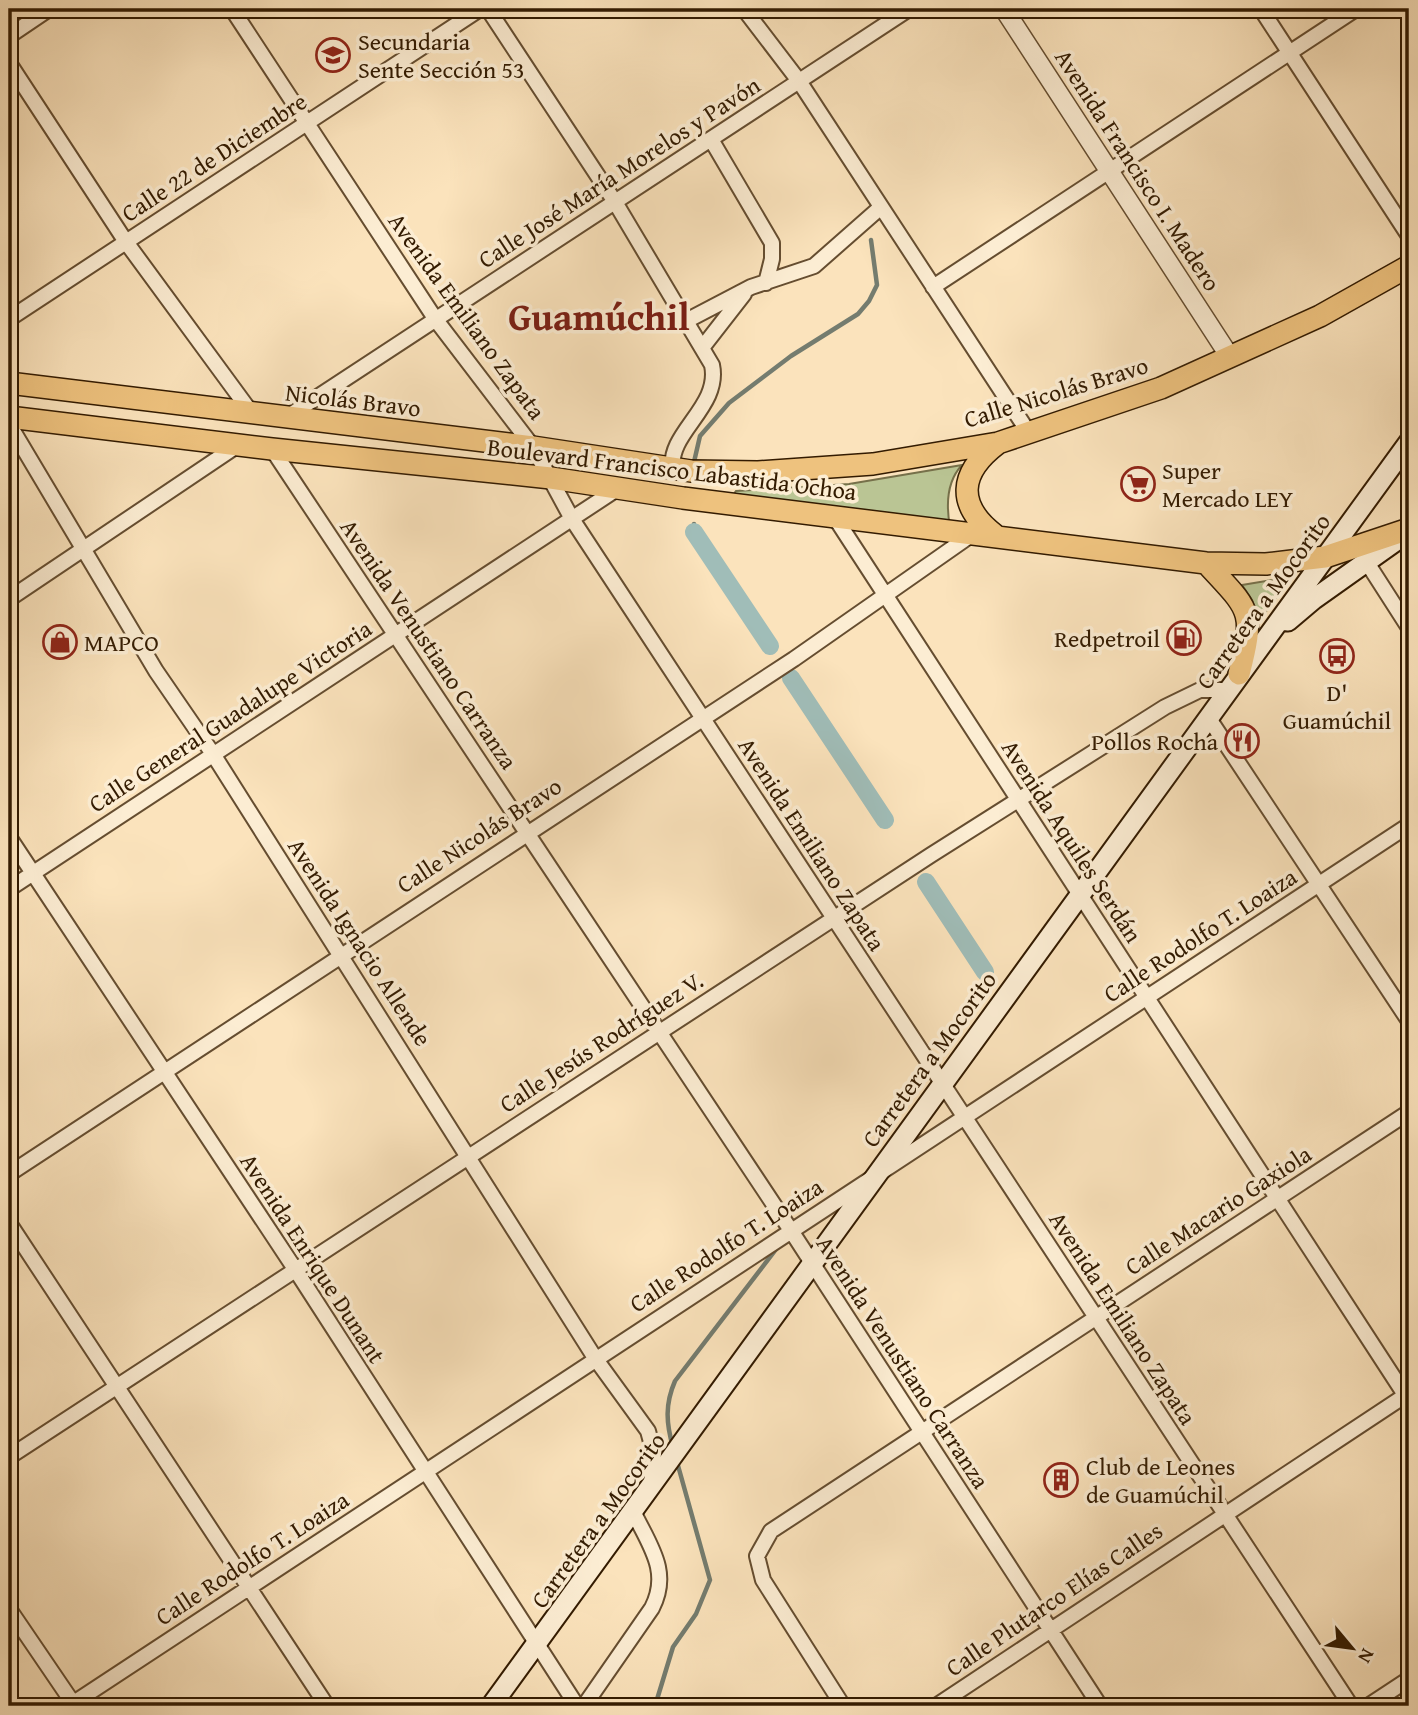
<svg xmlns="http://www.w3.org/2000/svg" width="1418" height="1715" font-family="'Gentium Book Plus',serif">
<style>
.green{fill:#bac594;stroke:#76704a;stroke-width:2}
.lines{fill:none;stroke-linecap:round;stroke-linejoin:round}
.stream{stroke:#747c6f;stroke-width:4.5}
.canal{stroke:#a0bdb8;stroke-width:18}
.minor-casing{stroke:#654d30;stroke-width:18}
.tertiary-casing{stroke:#654d30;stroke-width:21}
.secondary-casing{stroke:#331b01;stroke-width:23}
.primary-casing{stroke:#331b01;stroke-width:24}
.minor{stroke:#fcedd3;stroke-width:14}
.tertiary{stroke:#fcedd3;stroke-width:18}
.secondary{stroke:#fcedd3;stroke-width:19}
.primary{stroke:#eec27e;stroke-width:21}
.labels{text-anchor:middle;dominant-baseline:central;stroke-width:7;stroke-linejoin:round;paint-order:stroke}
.poi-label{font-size:24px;fill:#331b01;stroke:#fcedd3;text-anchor:start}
.street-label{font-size:24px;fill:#331b01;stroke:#fcedd3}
.town-label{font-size:38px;font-weight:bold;fill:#7a1f14;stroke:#fcedd3}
</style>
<rect width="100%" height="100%" fill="#fbe3bc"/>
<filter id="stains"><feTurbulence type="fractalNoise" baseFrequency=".00286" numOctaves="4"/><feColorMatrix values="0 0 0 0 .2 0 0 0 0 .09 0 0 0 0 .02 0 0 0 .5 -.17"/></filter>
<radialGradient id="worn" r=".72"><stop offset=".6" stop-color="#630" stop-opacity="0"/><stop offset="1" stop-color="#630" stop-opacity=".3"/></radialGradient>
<path class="green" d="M962,465C946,482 946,505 950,527L733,495L736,491L849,484Z
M1291,577L1259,621L1252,600L1242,585Z"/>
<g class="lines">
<path class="stream" d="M694,462L700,436L729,403L791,356L858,314L869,301L877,285L871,240
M694,524V532
M673,1447C666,1423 665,1404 675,1381L777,1248
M655,1706L673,1647L696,1614L710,1580L677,1462"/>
<path class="canal" d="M694,532L770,646
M791,678L885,820
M926,882L985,972"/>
<g class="minor-casing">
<path id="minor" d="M232,9L436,320L533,447L572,519L1351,1706
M488,9L615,202L712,365C721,407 667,433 673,469
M744,9L799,81L1027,430
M1261,9L1409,236
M9,36L49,9
M9,63L126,242L253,415
M712,141L772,243V259L766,283
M933,287L1356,9
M9,319L480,9
M686,321L751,287L814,266L881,207
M702,348L744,294
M287,417L909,9
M9,424L156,671L213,754L595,1358L648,1431L654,1453L651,1485
M272,449L790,1229L1100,1706
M834,516L1409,1401
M1366,561L1409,628
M9,599L238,445
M1208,717L1409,1021
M9,837L295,1269L577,1706
M9,889L617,489
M9,1174L794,659L974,533
M9,1223L327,1706
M9,1457L931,855L1165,707L1200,690H1227
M9,1609L75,1706
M69,1706L1409,825
M584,1706L652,1608C671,1571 649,1545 633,1511
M843,1706L763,1580L757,1556L771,1531L1409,1112
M936,1706L1409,1393
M1368,1706L1409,1679"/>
</g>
<g class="tertiary-casing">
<path id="tertiary" d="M1004,9L1230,357"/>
</g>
<g class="secondary-casing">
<path id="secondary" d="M1288,621L1314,599L1407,533
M491,1706L1409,442"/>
</g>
<g class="primary-casing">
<path id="primary" d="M9,383L533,447L691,471L758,472L873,464L998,443L1161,388L1320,316L1409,266
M9,417L272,449L551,478L683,498L1206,563L1266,564L1325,557L1409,529
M995,535C956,505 959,473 997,444
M1206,563C1249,610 1256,609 1239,674"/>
</g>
<use href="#minor" class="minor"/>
<use href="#tertiary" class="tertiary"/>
<use href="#secondary" class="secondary"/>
<use href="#primary" class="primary"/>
</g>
<defs>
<g id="school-ring" transform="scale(1.75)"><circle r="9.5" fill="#fcedd3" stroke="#8f2418" stroke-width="1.5"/><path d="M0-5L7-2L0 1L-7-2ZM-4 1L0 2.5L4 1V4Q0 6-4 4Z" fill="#8f2418"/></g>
<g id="supermarket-ring" transform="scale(1.75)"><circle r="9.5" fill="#fcedd3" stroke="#8f2418" stroke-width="1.5"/><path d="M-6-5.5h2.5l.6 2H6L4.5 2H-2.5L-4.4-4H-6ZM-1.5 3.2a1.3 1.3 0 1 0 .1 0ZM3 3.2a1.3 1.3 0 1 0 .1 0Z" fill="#8f2418"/></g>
<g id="fuel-ring" transform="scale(1.75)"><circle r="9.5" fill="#fcedd3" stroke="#8f2418" stroke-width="1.5"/><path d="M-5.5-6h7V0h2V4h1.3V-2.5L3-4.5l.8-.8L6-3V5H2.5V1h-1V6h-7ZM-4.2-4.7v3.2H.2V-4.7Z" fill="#8f2418"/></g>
<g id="shop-ring" transform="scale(1.75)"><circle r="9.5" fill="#fcedd3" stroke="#8f2418" stroke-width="1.5"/><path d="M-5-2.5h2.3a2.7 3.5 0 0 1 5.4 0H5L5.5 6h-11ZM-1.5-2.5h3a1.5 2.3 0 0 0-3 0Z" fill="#8f2418"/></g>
<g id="bus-ring" transform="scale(1.75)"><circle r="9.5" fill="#fcedd3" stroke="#8f2418" stroke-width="1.5"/><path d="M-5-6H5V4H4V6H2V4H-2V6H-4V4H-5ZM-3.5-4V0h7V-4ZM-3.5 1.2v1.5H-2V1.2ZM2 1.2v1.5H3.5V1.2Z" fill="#8f2418"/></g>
<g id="restaurant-ring" transform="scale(1.75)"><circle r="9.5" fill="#fcedd3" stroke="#8f2418" stroke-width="1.5"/><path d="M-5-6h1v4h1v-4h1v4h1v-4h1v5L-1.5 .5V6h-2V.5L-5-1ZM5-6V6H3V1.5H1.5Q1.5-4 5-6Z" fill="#8f2418"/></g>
<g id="building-ring" transform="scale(1.75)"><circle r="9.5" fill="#fcedd3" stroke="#8f2418" stroke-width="1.5"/><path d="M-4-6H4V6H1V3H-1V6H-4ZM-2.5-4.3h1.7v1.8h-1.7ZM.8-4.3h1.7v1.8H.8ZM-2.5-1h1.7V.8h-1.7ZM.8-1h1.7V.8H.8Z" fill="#8f2418"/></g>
</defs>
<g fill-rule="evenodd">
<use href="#school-ring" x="333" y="55"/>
<use href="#supermarket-ring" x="1138" y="484"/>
<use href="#fuel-ring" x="1184" y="638"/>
<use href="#shop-ring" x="60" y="642"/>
<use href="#bus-ring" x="1337" y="656"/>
<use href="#restaurant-ring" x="1242" y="741"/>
<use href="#building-ring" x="1061" y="1480"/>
</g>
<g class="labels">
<g class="poi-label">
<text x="358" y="41">Secundaria<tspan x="358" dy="28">Sente Sección 53</tspan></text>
<text x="1162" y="470">Super<tspan x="1162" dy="28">Mercado LEY</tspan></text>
<text x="1160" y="638" text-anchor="end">Redpetroil</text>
<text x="84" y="642">MAPCO</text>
<text x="1337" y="692" text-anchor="middle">D'<tspan x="1337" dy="28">Guamúchil</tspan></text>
<text x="1218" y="741" text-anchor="end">Pollos Rocha</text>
<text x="1086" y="1466">Club de Leones<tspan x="1086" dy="28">de Guamúchil</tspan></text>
</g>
<g class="street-label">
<text transform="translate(214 157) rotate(-33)">Calle 22 de Diciembre</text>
<text transform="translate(1138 170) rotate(57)">Avenida Francisco I. Madero</text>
<text transform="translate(619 172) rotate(-33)">Calle José María Morelos y Pavón</text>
<text transform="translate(467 316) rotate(54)">Avenida Emiliano Zapata</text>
<text transform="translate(1056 392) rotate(-17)">Calle Nicolás Bravo</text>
<text transform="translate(353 400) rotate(7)">Nicolás Bravo</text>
<text transform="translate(672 469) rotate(7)">Boulevard Francisco Labastida Ochoa</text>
<text transform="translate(1263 601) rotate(-54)">Carretera a Mocorito</text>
<text transform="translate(429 644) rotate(56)">Avenida Venustiano Carranza</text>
<text transform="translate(230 716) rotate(-33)">Calle General Guadalupe Victoria</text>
<text transform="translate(479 835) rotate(-33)">Calle Nicolás Bravo</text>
<text transform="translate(1072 841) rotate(57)">Avenida Aquiles Serdán</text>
<text transform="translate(812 844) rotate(57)">Avenida Emiliano Zapata</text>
<text transform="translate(1200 935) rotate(-33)">Calle Rodolfo T. Loaiza</text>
<text transform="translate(360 942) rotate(57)">Avenida Ignacio Allende</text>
<text transform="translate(601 1042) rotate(-33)">Calle Jesús Rodríguez V.</text>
<text transform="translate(929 1059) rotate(-54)">Carretera a Mocorito</text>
<text transform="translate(1218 1210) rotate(-33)">Calle Macario Gaxiola</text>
<text transform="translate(726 1245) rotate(-33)">Calle Rodolfo T. Loaiza</text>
<text transform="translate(313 1258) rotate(57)">Avenida Enrique Dunant</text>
<text transform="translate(1123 1318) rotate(57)">Avenida Emiliano Zapata</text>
<text transform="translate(903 1362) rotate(57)">Avenida Venustiano Carranza</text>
<text transform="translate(598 1520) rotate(-54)">Carretera a Mocorito</text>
<text transform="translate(252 1558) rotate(-33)">Calle Rodolfo T. Loaiza</text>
<text transform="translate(1054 1599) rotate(-34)">Calle Plutarco Elías Calles</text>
</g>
<g class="town-label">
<text x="599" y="316">Guamúchil</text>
</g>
</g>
<rect width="1418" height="1715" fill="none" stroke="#fbe3bc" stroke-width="35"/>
<rect x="10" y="10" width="1397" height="1694" fill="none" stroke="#331b01" stroke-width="3.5"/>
<rect x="18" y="18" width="1383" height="1680" fill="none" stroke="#331b01" stroke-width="2"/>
<g transform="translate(1352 1648) rotate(119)" stroke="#fcedd3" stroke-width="5" paint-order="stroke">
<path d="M0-5L12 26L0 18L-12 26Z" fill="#331b01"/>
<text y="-10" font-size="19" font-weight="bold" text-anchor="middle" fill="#331b01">N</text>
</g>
<rect width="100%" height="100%" filter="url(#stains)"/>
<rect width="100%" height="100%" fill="url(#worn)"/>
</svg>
